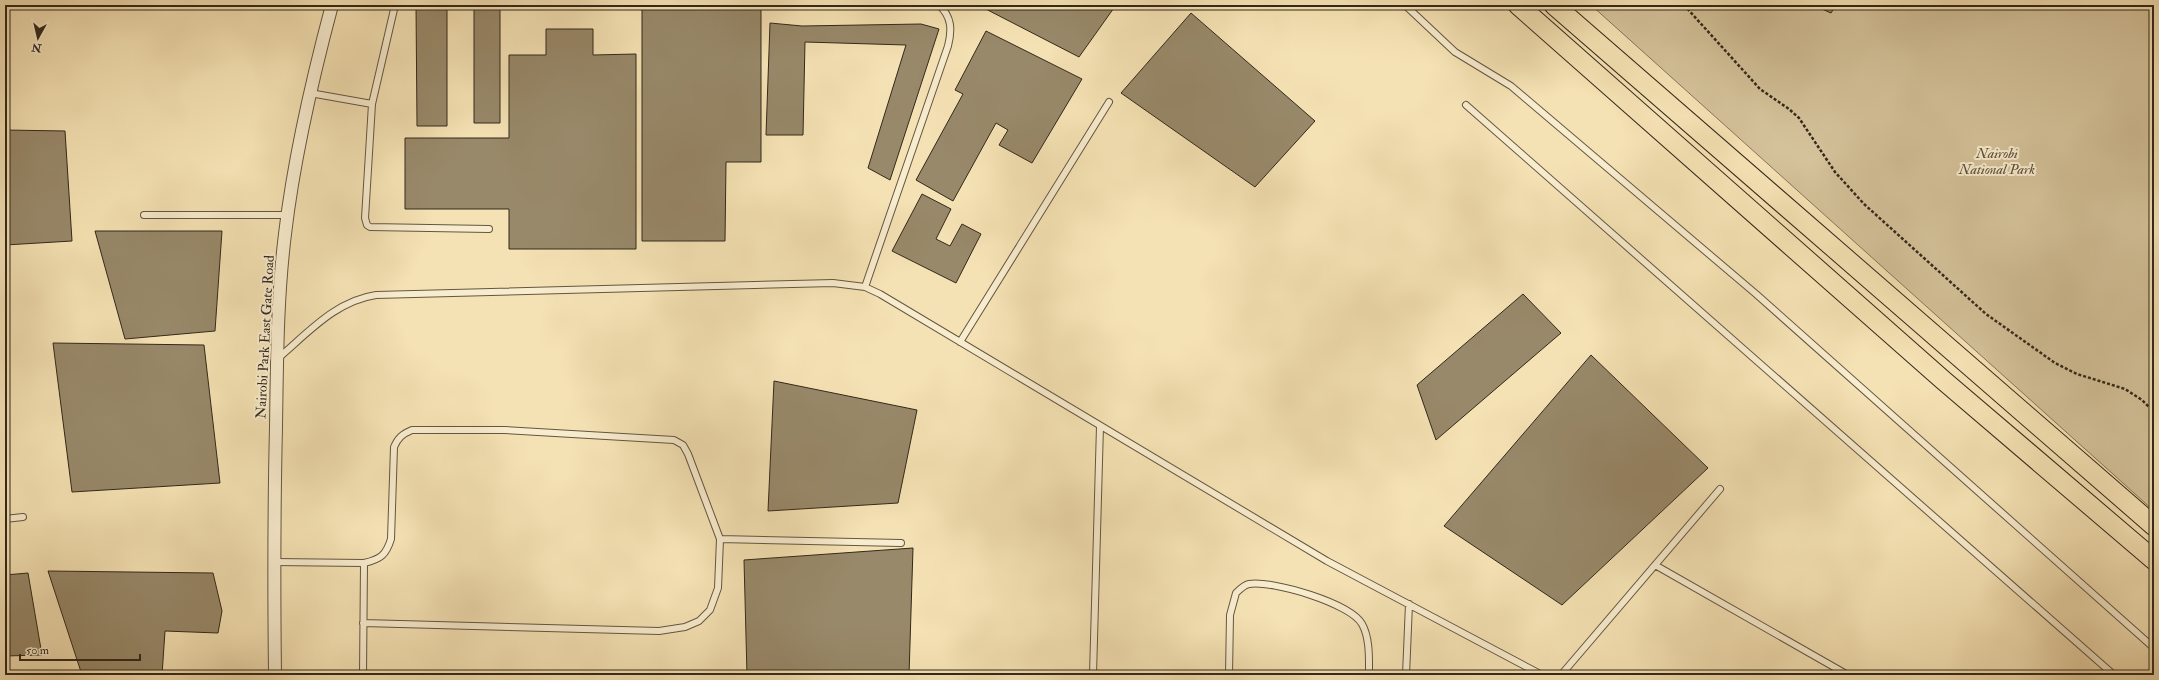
<svg xmlns="http://www.w3.org/2000/svg" width="2159" height="680" font-family="'IM FELL Double Pica',serif">
<style>
.green{fill:#d4c29a;stroke:#84755a}
.building{fill:#98896a;stroke:#33281a}
.lines{fill:none;stroke-linecap:round;stroke-linejoin:round}
.service-casing{stroke:#645640;stroke-width:8}
.minor-casing{stroke:#645640;stroke-width:14}
.primary-casing{stroke:#33281a;stroke-width:21}
.path{stroke:#33281a;stroke-width:2.5;stroke-dasharray:3 2;stroke-linecap:butt}
.service{stroke:#f8ecce;stroke-width:6}
.minor{stroke:#f8ecce;stroke-width:12}
.primary{stroke:#f5e2b4;stroke-width:19}
.labels{text-anchor:middle;dominant-baseline:central;stroke-width:4;stroke-linejoin:round;paint-order:stroke}
.park-label{font-size:14px;font-style:italic;fill:#5b4e3a;stroke:#f8ecce}
.street-label{font-size:14px;fill:#33281a;stroke:#f8ecce}
</style>
<rect width="100%" height="100%" fill="#f5e2b4"/>
<filter id="stains"><feTurbulence type="fractalNoise" baseFrequency=".005" numOctaves="4"/><feColorMatrix values="0 0 0 0 .2 0 0 0 0 .09 0 0 0 0 .02 0 0 0 .5 -.17"/></filter>
<radialGradient id="worn" r=".72"><stop offset=".6" stop-color="#630" stop-opacity="0"/><stop offset="1" stop-color="#630" stop-opacity=".3"/></radialGradient>
<path class="green" d="M1591,5H2154V511Z"/>
<path class="building" d="M416,5H447V126H417Z
M474,5H500V123H474Z
M642,5H761V162H726L725,241H642Z
M978,5H1116L1079,57Z
M1813,5H1836L1831,13Z
M1191,13L1315,121L1255,187L1121,93Z
M770,23L802,26L921,24L939,29L890,180L868,168L906,45L805,42L803,135H766Z
M546,29H593V55L636,54V249H509V209H405V138H509V55H546Z
M986,31L1082,79L1032,163L999,145L1008,130L996,123L953,201L916,180L963,94L955,90Z
M5,130L65,131L72,241L5,245Z
M922,194L951,209L936,239L950,246L962,224L981,234L956,283L892,251Z
M95,231H222L215,331L125,339Z
M1523,294L1561,333L1436,440L1417,385Z
M53,343L204,345L220,483L72,492Z
M1591,355L1708,468L1562,605L1444,526Z
M774,381L917,410L898,503L768,511Z
M913,548L909,675H747L744,560Z
M48,571L213,573L222,611L218,633L165,631L162,675H82Z
M28,573L42,655L5,656V575Z"/>
<g class="lines">
<g class="service-casing">
<path id="service" d="M395,5L372,104L365,218L367,225L370,227L489,229
M1405,5L1455,52L1511,86L1756,294L2154,648
M310,93L372,104
M1466,105L2114,675
M144,215H288
M865,287L948,46C952,30 952,17 939,5
M960,342L1109,102
M277,359C307,334 335,301 376,295L833,283L865,287L880,294L1327,561L1542,675
M5,519L23,517
M720,539L901,543
M274,562L364,563C381,559 386,555 391,539L394,447C398,438 402,434 412,430H504L674,440L683,445L688,454L720,539L718,588L710,610L699,621L685,627L659,631L363,623
M1655,565L1848,675
M363,675L364,563
M1093,675L1100,426
M1229,675L1230,615L1236,593C1240,589 1244,585 1249,584C1272,580 1350,603 1362,624C1370,638 1369,659 1369,675
M1406,675L1409,604
M1561,675L1720,489"/>
</g>
<g class="minor-casing">
<path id="minor" d="M275,675C274,592 274,510 276,427C277,363 277,298 285,234C294,157 312,80 332,5"/>
</g>
<g class="primary-casing">
<path id="primary" d="M1518,5L1943,380L2154,560
M1554,5L2154,526"/>
</g>
<path class="path" d="M1684,5L1760,89L1789,109L1799,118L1835,172L1864,204L1986,314L2055,363L2077,374L2125,389L2142,400L2154,412"/>
<use href="#service" class="service"/>
<use href="#minor" class="minor"/>
<use href="#primary" class="primary"/>
</g>
<g class="labels">
<g class="park-label">
<text x="1997" y="153">Nairobi<tspan x="1997" dy="16">National Park</tspan></text>
</g>
<g class="street-label">
<text transform="translate(265 337) rotate(-87)">Nairobi Park East Gate Road</text>
</g>
</g>
<rect width="2159" height="680" fill="none" stroke="#f5e2b4" stroke-width="20"/>
<rect x="6" y="6" width="2147" height="668" fill="none" stroke="#33281a" stroke-width="2"/>
<rect x="10" y="10" width="2139" height="660" fill="none" stroke="#33281a"/>
<g transform="translate(38 38) rotate(188)" stroke="#f8ecce" stroke-width="3" paint-order="stroke">
<path d="M0-3L7 15L0 10L-7 15Z" fill="#33281a"/>
<text y="-6" font-size="11" font-weight="bold" text-anchor="middle" fill="#33281a">N</text>
</g>
<path d="M20 654v6h120v-6" fill="none" stroke="#33281a" stroke-width="2"/>
<text x="26" y="654" font-size="12" fill="#33281a" stroke="#f8ecce" stroke-width="3" paint-order="stroke">50 m</text>
<rect width="100%" height="100%" filter="url(#stains)"/>
<rect width="100%" height="100%" fill="url(#worn)"/>
</svg>
